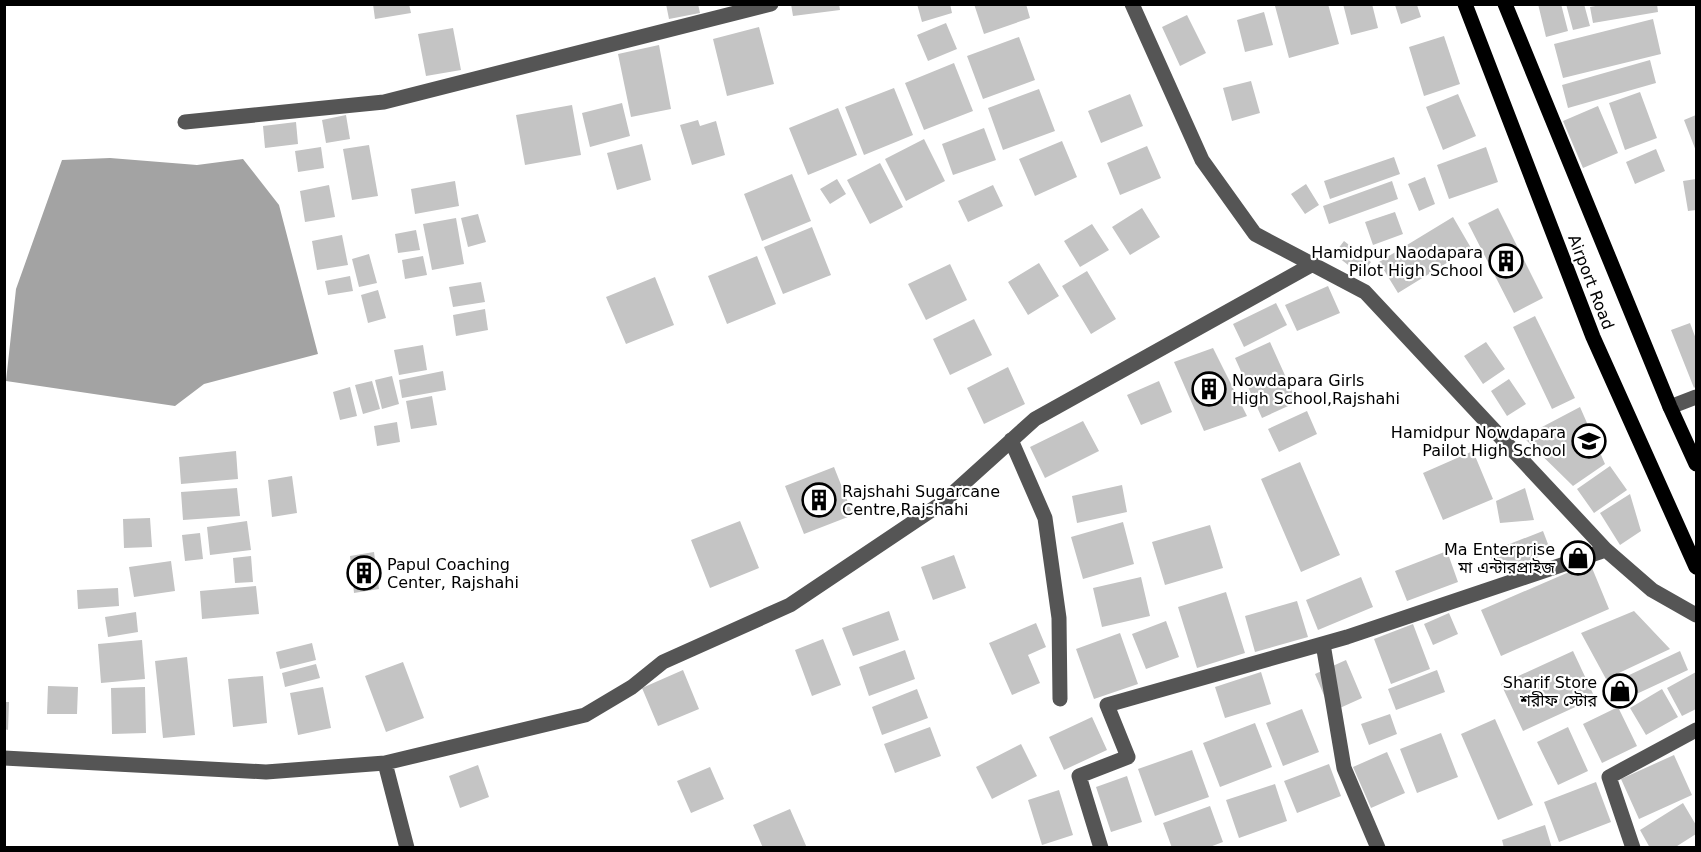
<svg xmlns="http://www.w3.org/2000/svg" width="1701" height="852" font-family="'DejaVu Sans','Noto Sans Bengali',sans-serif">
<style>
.water{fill:#a3a3a3}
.building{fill:#c4c4c4}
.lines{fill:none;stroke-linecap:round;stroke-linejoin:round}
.minor{stroke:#555;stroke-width:15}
.major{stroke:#000;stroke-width:15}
.labels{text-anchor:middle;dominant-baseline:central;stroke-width:4.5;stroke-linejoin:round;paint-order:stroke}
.poi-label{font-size:16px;fill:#000;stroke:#fff;text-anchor:end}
.street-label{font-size:16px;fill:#000;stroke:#fff}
</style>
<rect width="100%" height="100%" fill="#fff"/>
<path class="water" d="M110,158L197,165L243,159L279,205L318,354L204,384L175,406L6,381L16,289L62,160Z"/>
<path class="building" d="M373,4H409L411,13L375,19Z
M666,4H698L700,13L669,19Z
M791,4H839L840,10L793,16Z
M917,4H950L952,13L922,22Z
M974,4H1026L1030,18L984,34Z
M1282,4H1328L1339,44L1289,58L1275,6Z
M1343,4H1372L1378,28L1351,35Z
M1538,4H1561L1568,31L1546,37Z
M1566,4H1584L1590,26L1573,30Z
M1606,4H1657L1658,12L1593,23L1590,7Z
M1395,5H1417L1421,17L1401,24Z
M1264,12L1273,45L1245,52L1237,20Z
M1187,15L1206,53L1180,66L1162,27Z
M1653,19L1661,54L1563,78L1554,44Z
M946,23L957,49L928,61L917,35Z
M759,27L774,84L727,96L713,39Z
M453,28L461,70L426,76L418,34Z
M1444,36L1460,84L1424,96L1409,47Z
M1019,37L1035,80L983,99L967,56Z
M659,45L671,109L631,117L618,54Z
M1650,60L1656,83L1568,108L1562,85Z
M954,63L973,111L924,130L905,83Z
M1251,81L1260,113L1232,121L1223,88Z
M894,88L913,135L864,155L845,107Z
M1039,89L1055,131L1003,150L988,108Z
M1640,92L1657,138L1625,150L1609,103Z
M1130,94L1143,126L1101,143L1088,111Z
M1458,94L1476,136L1443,150L1426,107Z
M622,103L630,136L590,147L582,113Z
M572,105L581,155L525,165L516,115Z
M1598,106L1618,153L1583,168L1563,121Z
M838,108L857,155L808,175L789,128Z
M346,115L350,139L326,143L322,120Z
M1696,115V151L1684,120Z
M698,120L700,126L716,121L725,155L692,165L680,125Z
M296,122L298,144L265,148L263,126Z
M984,128L996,160L953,175L942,144Z
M924,139L945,181L906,201L885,159Z
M1062,141L1077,177L1035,196L1019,159Z
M642,144L651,180L617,190L607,153Z
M369,145L378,196L352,200L343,149Z
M1147,146L1161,178L1120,195L1107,163Z
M321,147L324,168L298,172L295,151Z
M1486,147L1498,182L1449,199L1437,165Z
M1656,149L1665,171L1635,184L1626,162Z
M1394,157L1400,174L1330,199L1324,181Z
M880,163L903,207L870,224L847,180Z
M792,174L811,221L762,241L744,194Z
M1425,177L1435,204L1419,211L1408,184Z
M837,179L846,194L830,204L820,189Z
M1696,179V210L1688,211L1683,181Z
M455,181L459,206L415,214L411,189Z
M1392,181L1398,199L1329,224L1323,206Z
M1306,184L1319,205L1305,214L1291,194Z
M329,185L335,217L305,222L300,191Z
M993,185L1003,206L968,222L958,201Z
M1142,208L1160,237L1130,255L1112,227Z
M1498,208L1543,298L1514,313L1468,223Z
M1395,212L1403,234L1373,245L1365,222Z
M478,214L486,242L468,247L461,218Z
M1453,217L1471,248L1398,293L1379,262Z
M456,218L464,264L432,270L423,224Z
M1092,224L1109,250L1080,267L1064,241Z
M812,227L831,275L783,294L764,247Z
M416,230L420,250L398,253L395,234Z
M342,235L348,265L317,270L312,241Z
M1344,241L1371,262L1361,275L1334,254Z
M369,254L377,283L359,287L352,259Z
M423,256L427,275L405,279L402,260Z
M757,256L776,304L727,324L708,276Z
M1039,263L1059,296L1028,315L1008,282Z
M950,264L967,300L926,320L908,284Z
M1087,271L1116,319L1091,334L1062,286Z
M350,276L353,291L328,295L325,281Z
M655,277L674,325L626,344L606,297Z
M481,282L485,302L453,307L449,287Z
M1328,286L1340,313L1297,331L1285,305Z
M378,290L386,318L368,323L361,295Z
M1276,303L1287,325L1244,347L1233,324Z
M485,309L488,330L456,336L453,315Z
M1535,316L1575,398L1552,409L1513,327Z
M974,319L992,355L950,375L933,339Z
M1690,323L1696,339V386L1694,388L1671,330Z
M1270,342L1297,402L1262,418L1235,358Z
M1486,342L1505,369L1483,384L1464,356Z
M423,345L427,370L399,375L394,350Z
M1213,348L1247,416L1204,431L1174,362Z
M1008,367L1025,404L984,424L967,388Z
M443,371L446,390L402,398L399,380Z
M392,376L399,404L382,409L375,380Z
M1509,379L1526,404L1507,416L1491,391Z
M372,381L380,409L363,414L355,385Z
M1159,381L1172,412L1141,425L1127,395Z
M350,387L357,416L340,420L333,392Z
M432,396L437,425L411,429L406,401Z
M1580,407L1605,464L1573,486L1523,437Z
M1307,411L1317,434L1279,452L1268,429Z
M1083,421L1099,451L1045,478L1030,447Z
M397,422L400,442L377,446L374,426Z
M236,451L238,479L181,484L179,457Z
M1473,451L1493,499L1443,520L1423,473Z
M1300,462L1340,555L1301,572L1261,479Z
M1610,466L1627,490L1594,513L1577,489Z
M834,467L853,515L804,534L785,486Z
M292,476L297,513L272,517L268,480Z
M1122,485L1127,512L1077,523L1072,496Z
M237,488L240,516L183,520L181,492Z
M1525,488L1534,520L1500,523L1496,501Z
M1630,494L1641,531L1620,545L1600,513Z
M150,518L152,547L124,548L123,519Z
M247,521L251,550L210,555L207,527Z
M740,521L759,568L710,588L691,540Z
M1123,522L1134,564L1083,579L1071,537Z
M1210,525L1223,568L1165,585L1152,542Z
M1543,531L1551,552L1497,574L1489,552Z
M200,533L203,559L185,561L182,535Z
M1447,551L1458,582L1407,601L1395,571Z
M374,552L379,589L354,593L350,556Z
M954,555L966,588L933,600L921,567Z
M251,556L253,582L235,583L233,558Z
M171,561L175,591L134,597L129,567Z
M1590,563L1609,609L1501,656L1481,610Z
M1141,577L1150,616L1102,627L1093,588Z
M1361,577L1373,607L1318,630L1306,600Z
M256,586L259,614L202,619L200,591Z
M118,588L119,606L78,609L77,590Z
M1226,592L1245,653L1197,668L1178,607Z
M1297,601L1308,637L1255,652L1245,616Z
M889,611L899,640L853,656L842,628Z
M1634,611L1670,649L1606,679L1581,633Z
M136,612L138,632L108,637L105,617Z
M1449,613L1458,634L1433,645L1424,624Z
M1166,621L1179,657L1146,669L1132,634Z
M1036,623L1046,647L1028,655L1040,683L1012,695L989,643Z
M1413,624L1430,669L1391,684L1374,639Z
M1120,633L1138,684L1094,699L1076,649Z
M823,639L841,685L812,696L795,650Z
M142,640L145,679L101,683L98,644Z
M312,643L316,660L280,669L276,652Z
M905,650L915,679L869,696L859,667Z
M1573,651L1595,698L1523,731L1501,684Z
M1680,651L1688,670L1615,704L1606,686Z
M187,657L195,735L163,738L155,661Z
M1346,660L1362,698L1331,712L1315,674Z
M403,662L424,718L386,732L365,676Z
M316,664L320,678L285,687L282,673Z
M683,670L699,709L658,726L642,688Z
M1437,670L1445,692L1396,710L1388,689Z
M1261,672L1271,704L1225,718L1215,687Z
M1696,672V709L1682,716L1667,688Z
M263,676L267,723L233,727L228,679Z
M48,686L78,687L77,714H47Z
M145,687L146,733L112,734L111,688Z
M323,687L331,728L298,735L290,693Z
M917,689L928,718L882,735L872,707Z
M1662,689L1678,717L1646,735L1630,708Z
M4,702H9L8,730L4,729Z
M1618,707L1637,746L1602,763L1583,724Z
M1302,709L1319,752L1283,766L1266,723Z
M1390,714L1397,734L1369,745L1361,724Z
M1092,717L1107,750L1064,770L1049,737Z
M1495,719L1533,805L1498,820L1461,734Z
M1255,723L1272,767L1220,787L1203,743Z
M930,727L941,756L895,773L884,744Z
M1568,727L1588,771L1558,785L1537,742Z
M1441,733L1458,777L1417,793L1400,749Z
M1021,744L1037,776L992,799L976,767Z
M1192,750L1209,797L1155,816L1138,769Z
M1387,752L1405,793L1371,808L1353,767Z
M1674,755L1692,795L1639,819L1621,779Z
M1329,764L1341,796L1297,813L1284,781Z
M478,765L489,797L460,808L449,776Z
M710,767L724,799L691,813L677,781Z
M1127,776L1142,822L1111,832L1096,787Z
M1596,782L1611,822L1559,842L1544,802Z
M1275,784L1287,821L1239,838L1226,800Z
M1059,790L1073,835L1042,845L1028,800Z
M1683,803L1696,825V834L1674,848H1650L1640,830Z
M1210,806L1223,842L1207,848H1172L1163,823Z
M790,809L807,848H763L753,825Z
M1545,825L1552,848H1504L1502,840Z"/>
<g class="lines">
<path class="minor" d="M1132,4L1202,160L1255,234L1365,292L1606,550L1652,590L1696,615
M185,122L384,102L771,4
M1670,407L1696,397
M1011,440L1045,518L1059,618L1060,699
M1323,644L1344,768L1378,848
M4,758L266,772L385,763L585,715L632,687L663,662L790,605L942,503L1035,419L1313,264
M385,763L407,848
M1101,848L1079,776L1128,757L1107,705L1347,637L1606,550
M1633,848L1609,777L1696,730"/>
<path class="major" d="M1465,4L1593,337L1696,567
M1505,4L1670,407L1696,464"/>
</g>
<defs>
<g id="building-ring" transform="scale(1.725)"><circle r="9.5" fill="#fff" stroke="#000" stroke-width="1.5"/><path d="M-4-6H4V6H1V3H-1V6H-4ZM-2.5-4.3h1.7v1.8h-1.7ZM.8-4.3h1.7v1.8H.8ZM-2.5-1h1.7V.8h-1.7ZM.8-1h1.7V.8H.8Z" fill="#000"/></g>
<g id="school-ring" transform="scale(1.725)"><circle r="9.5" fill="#fff" stroke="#000" stroke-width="1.5"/><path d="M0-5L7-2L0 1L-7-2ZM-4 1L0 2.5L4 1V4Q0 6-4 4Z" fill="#000"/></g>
<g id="shop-ring" transform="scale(1.725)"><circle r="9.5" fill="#fff" stroke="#000" stroke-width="1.5"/><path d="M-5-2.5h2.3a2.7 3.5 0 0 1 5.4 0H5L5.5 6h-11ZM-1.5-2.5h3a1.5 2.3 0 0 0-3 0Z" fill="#000"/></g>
</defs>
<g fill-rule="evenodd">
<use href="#building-ring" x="1506" y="261"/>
<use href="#building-ring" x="1209" y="389"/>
<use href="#school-ring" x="1589" y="441"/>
<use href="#building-ring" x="819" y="500"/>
<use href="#shop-ring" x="1578" y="558"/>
<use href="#building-ring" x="364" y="573"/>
<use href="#shop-ring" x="1620" y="691"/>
</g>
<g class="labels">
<g class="poi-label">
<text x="1483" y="252">Hamidpur Naodapara<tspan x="1483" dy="18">Pilot High School</tspan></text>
<text x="1232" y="380" text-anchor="start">Nowdapara Girls<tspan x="1232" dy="18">High School,Rajshahi</tspan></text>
<text x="1566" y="432">Hamidpur Nowdapara<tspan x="1566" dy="18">Pailot High School</tspan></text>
<text x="842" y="491" text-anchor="start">Rajshahi Sugarcane<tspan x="842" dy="18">Centre,Rajshahi</tspan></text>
<text x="1555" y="549">Ma Enterprise<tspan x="1555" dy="18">মা এন্টারপ্রাইজ</tspan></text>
<text x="387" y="564" text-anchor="start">Papul Coaching<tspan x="387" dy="18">Center, Rajshahi</tspan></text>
<text x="1597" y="682">Sharif Store<tspan x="1597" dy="18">শরীফ স্টোর</tspan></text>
</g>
<g class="street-label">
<text transform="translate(1591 282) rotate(69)">Airport Road</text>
</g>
</g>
<rect width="1701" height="852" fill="none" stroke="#000000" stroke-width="12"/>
</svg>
